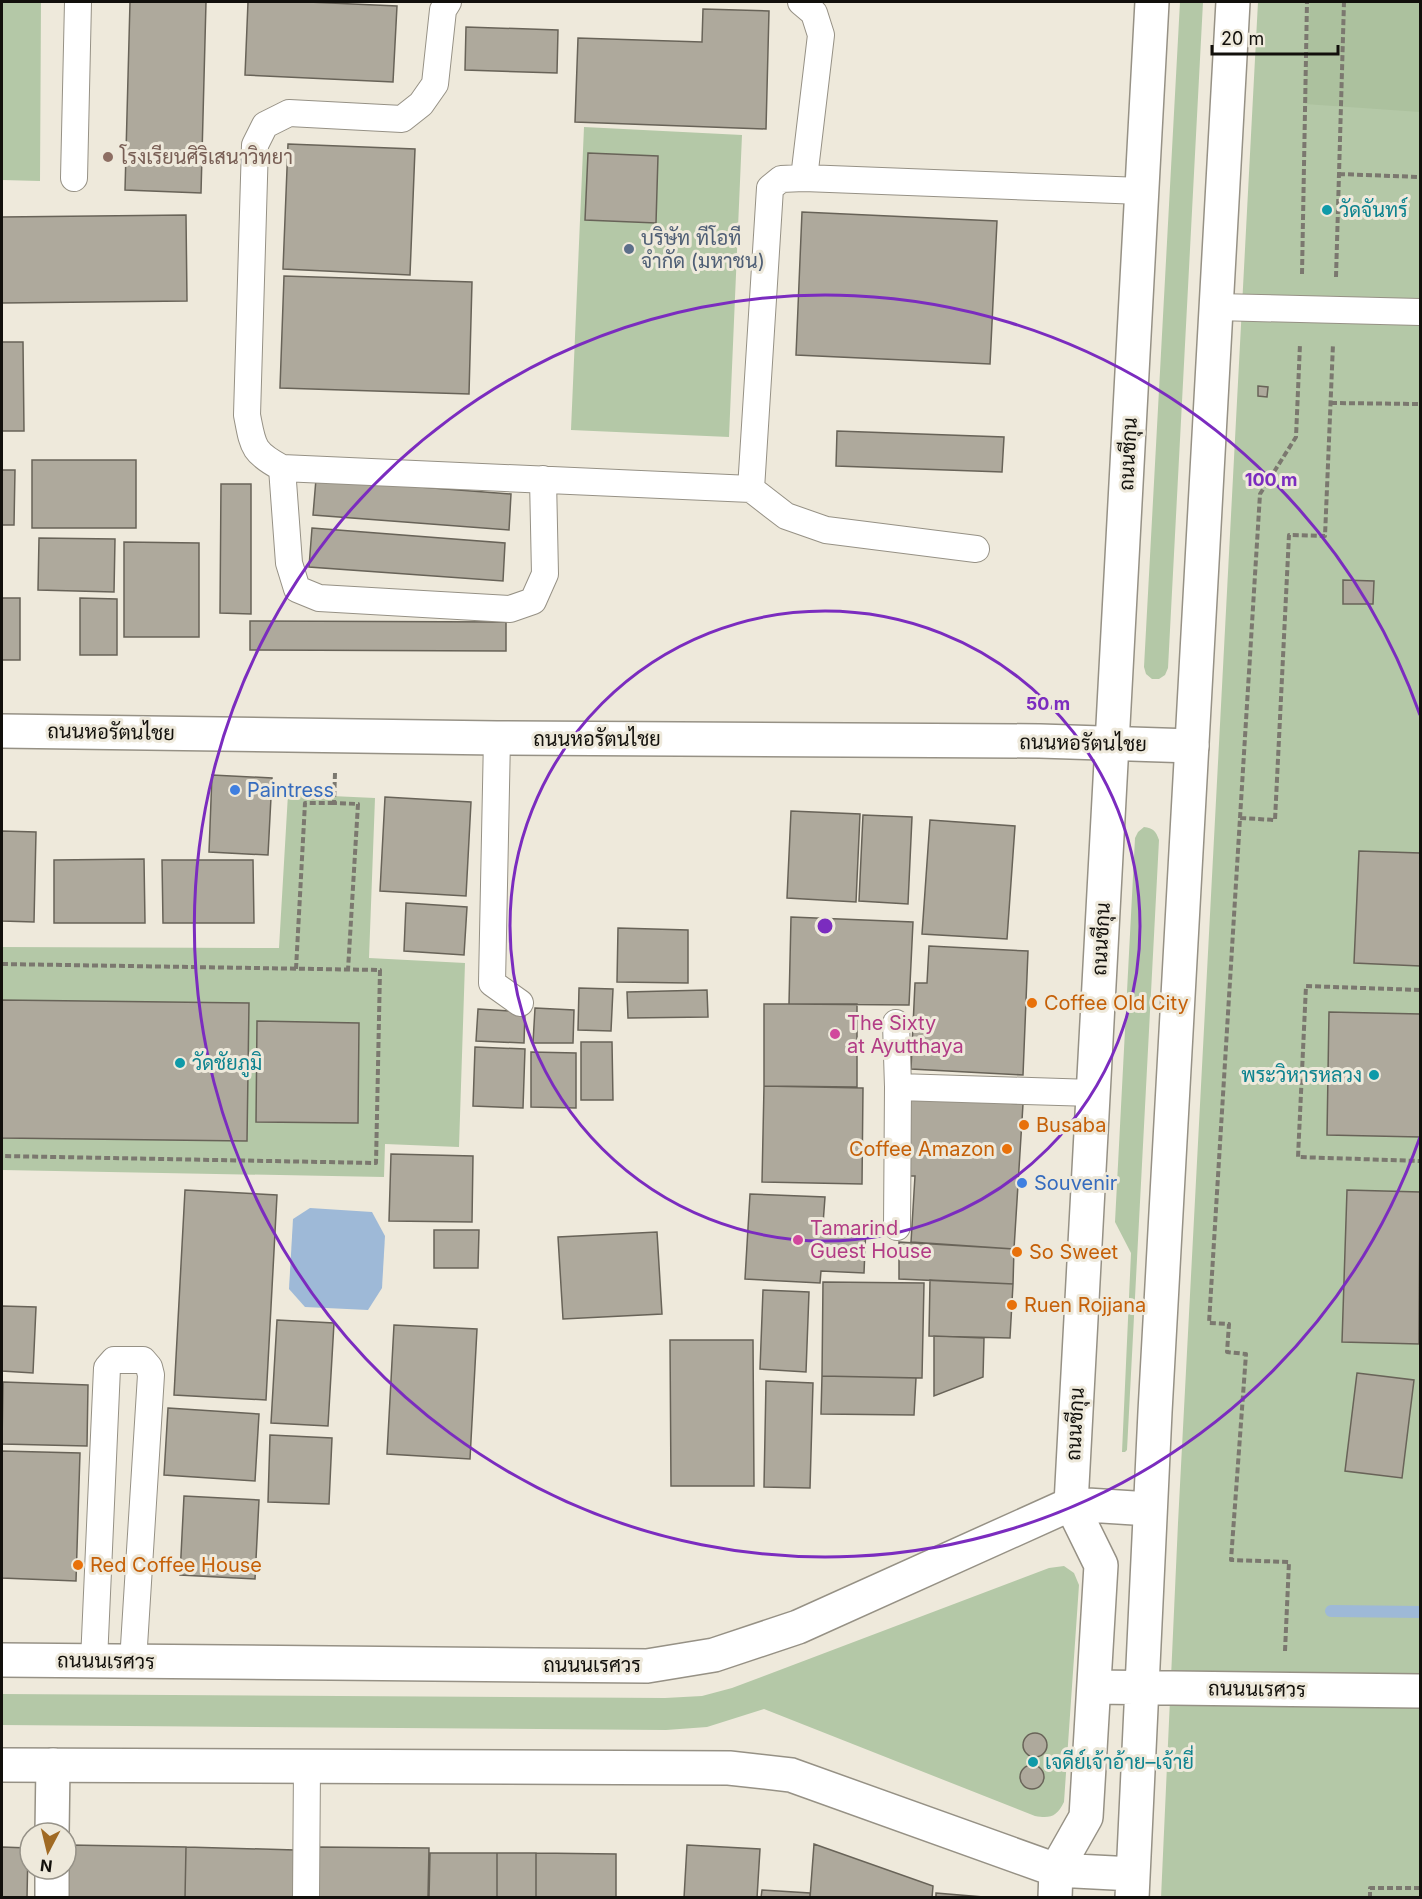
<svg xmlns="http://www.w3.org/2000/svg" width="1422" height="1899" font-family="Inter,Sarabun,sans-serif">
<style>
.green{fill:#b4c8a7}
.forest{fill:#acc19e}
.water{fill:#9eb9d7}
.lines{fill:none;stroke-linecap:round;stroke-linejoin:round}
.stream{stroke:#9eb9d7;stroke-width:12}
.building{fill:#aea99c;stroke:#686358;stroke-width:1.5}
.lane-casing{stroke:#969185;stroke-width:28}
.street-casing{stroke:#969185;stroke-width:36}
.secondary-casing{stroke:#969185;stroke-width:36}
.path{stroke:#7b786f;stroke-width:4;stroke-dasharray:6 3;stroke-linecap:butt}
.lane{stroke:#fff;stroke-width:26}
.street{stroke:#fff;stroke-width:33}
.secondary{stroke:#fff;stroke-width:33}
.ring{fill:none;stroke:#7b2cbf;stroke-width:3}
.education-dot{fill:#8d6e63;stroke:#eee9db;stroke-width:2}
.culture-dot{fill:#0f9aa8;stroke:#eee9db;stroke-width:2}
.service-dot{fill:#5c6f8a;stroke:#eee9db;stroke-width:2}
.shop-dot{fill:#3f7fe0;stroke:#eee9db;stroke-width:2}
.food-dot{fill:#e8710a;stroke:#eee9db;stroke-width:2}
.hotel-dot{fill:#d1479c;stroke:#eee9db;stroke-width:2}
.labels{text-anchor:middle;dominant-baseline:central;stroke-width:6;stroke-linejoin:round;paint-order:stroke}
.education-label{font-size:20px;fill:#785e54;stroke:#eee9db;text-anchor:start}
.culture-label{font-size:20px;fill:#0d838f;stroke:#eee9db;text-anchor:start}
.service-label{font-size:20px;fill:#4e5e75;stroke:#eee9db;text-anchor:start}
.street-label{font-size:20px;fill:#12100c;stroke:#eee9db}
.shop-label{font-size:20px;fill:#366cbe;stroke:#eee9db;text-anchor:start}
.food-label{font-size:20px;fill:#c56008;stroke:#eee9db;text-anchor:start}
.hotel-label{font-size:20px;fill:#b23c85;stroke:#eee9db;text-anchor:start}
.centre{fill:#7b2cbf;stroke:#eee9db;stroke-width:3}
.ring-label{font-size:18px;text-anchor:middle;font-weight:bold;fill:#7b2cbf;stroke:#eee9db;stroke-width:6;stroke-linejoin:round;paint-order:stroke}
</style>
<rect width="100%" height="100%" fill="#eee9db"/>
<path class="green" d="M2,2H41L40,181L2,180Z
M1180,2H1203L1168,668L1165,675L1159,679H1152L1146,674L1144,667Z
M1258,2H1420V1897L1161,1898L1178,1523Z
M584,127L742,135L729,437L571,430Z
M288,794L375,798L369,958L465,963L459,1147L385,1144L384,1177L2,1170V947L279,948Z
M1144,827C1153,828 1156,831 1159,840L1127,1450L1125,1452H1122L1131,1253L1115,1222L1135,838L1138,832Z
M1064,1566L1074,1573L1079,1585L1064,1802C1057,1816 1051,1819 1035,1816L764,1709L707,1727L666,1730L2,1725V1694L665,1698L702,1696L732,1688L1049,1568Z"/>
<path class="forest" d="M1310,2H1420V112L1305,104Z"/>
<path class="water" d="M310,1208L372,1212L385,1236L382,1288L368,1310L305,1307L289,1289L293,1219Z"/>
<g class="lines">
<path class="stream" d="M1331,1611L1420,1612"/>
</g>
<path class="building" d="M130,2H206L201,193L125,190Z
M248,2H308L397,6L393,82L245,75Z
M703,9L769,11L766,129L575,122L578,38L702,42Z
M466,27L558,30L557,73L465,70Z
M288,144L415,149L410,275L283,269Z
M588,153L658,156L656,223L585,220Z
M802,212L997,221L990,364L796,355Z
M186,215L187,301L2,303V217Z
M284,276L472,282L469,394L280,388Z
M2,342H23L24,431H2Z
M1258,386L1268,387L1267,397L1258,396Z
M837,431L1004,437L1002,472L836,466Z
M32,460H136V528H32Z
M2,470H15L14,525H2Z
M316,479L511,494L509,530L313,515Z
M221,484H251V614L220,613Z
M312,528L505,543L503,581L309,567Z
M39,538L115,539L114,592L38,590Z
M124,542L199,543V637H124Z
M1343,580L1374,581L1373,604H1343Z
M2,598H20V660H2Z
M80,598L117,599V655H80Z
M250,621L506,622V651L250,650Z
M212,775L272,778L268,855L209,852Z
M385,797L471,802L466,896L380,891Z
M791,811L860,814L856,902L787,898Z
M863,815L912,817L908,904L859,901Z
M930,820L1015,826L1007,939L922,934Z
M2,831L36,832L34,922L2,921Z
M1359,851L1420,853V966L1354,963Z
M144,859L145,923H54V860Z
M162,860H253L254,923H163Z
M406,903L467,907L464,955L404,951Z
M791,917L913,922L909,1005L789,1004Z
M618,928L688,930V983L617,982Z
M929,946L1028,951L1023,1075L911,1069L915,983H927Z
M579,988L613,989L611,1031L578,1030Z
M707,990L708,1017L628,1018L627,992Z
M2,1000L249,1003L247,1141L2,1138Z
M764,1004H857V1087L764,1086Z
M535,1008L574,1010L573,1043H533Z
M478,1009L525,1012L524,1043L476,1041Z
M1329,1012L1420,1014V1137L1327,1135Z
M257,1021L359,1023L358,1123L256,1122Z
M581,1042H612L613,1100H581Z
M475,1047L525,1049L523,1108L473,1106Z
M531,1052L576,1053V1108L531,1107Z
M764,1086L863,1088L862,1184L762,1182Z
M904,1096L1023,1104L1014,1249L911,1242L915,1176H900Z
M391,1154L473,1156L472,1222L389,1221Z
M185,1190L277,1195L266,1400L174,1395Z
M1347,1190L1420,1192L1419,1344L1342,1342Z
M750,1194L825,1197L823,1224L866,1226L864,1273L821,1271L820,1283L745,1279Z
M434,1230H479L478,1268H434Z
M657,1232L662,1314L563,1319L558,1237Z
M899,1242L1014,1249L1013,1284L899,1279Z
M930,1280L1013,1284L1010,1338L929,1336Z
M823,1282L924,1283L922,1378L822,1376Z
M763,1290L809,1292L806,1372L760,1369Z
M2,1306L36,1307L33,1373L2,1371Z
M277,1320L334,1323L328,1426L271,1423Z
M394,1325L477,1329L470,1459L387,1454Z
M934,1336L984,1338L983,1377L934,1396Z
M670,1340H753L754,1486H671Z
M1357,1373L1414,1380L1402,1478L1345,1471Z
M822,1376L916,1378L914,1415L821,1414Z
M766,1381L813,1383L810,1488L764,1487Z
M3,1382L88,1385L87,1446L2,1444Z
M168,1408L259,1414L255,1481L164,1475Z
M270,1435L332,1438L329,1504L268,1502Z
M2,1451L80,1453L76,1581L2,1578Z
M184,1496L259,1500L255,1579L180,1575Z
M1023 1745a12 12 0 1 1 24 0a12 12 0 1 1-24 0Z
M1020 1777a12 12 0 1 1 24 0a12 12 0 1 1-24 0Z
M814,1844L933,1886L932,1898H810Z
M69,1845L186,1847L185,1898H69Z
M687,1845L760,1849L757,1898H684Z
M2,1847L28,1848L27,1898H2Z
M186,1847L295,1850L294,1898H185Z
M316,1847L429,1848L428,1898H315Z
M430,1853H497V1898H429Z
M497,1853H536V1898H497Z
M536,1853L616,1854V1898H536Z
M762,1890L810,1893V1898H761Z
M936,1893L983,1897V1898H936Z"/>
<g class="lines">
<g class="lane-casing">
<path id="lane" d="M448,2L443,10L435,84L421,104L402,119L289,113L265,125L255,145L247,415C253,446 252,452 282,468L751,489L770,188L781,179L804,178L1142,191
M801,2L814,13L821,35L804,178
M74,178L78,2
M1216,307L1420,312
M282,468L289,563L297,589L319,598L510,609L533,601L545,574L543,479
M751,489L786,516L826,530L976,549
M497,738L492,983L520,1003
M896,1023L898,1087L897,1227
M898,1087L1093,1093
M94,1661L107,1368L114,1360H143L149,1367L151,1375L133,1662
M306,1898L307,1766"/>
</g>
<g class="street-casing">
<path id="street" d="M2,731L497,738L1040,741L1192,746
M52,1833L53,1765
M52,1898V1869"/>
</g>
<g class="secondary-casing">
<path id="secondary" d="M2,1660L647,1666L714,1655L798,1627L1071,1504L1150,1509
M1094,1687L1420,1691
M2,1765L729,1768L791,1775L1056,1870L1133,1874
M1055,1898L1056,1870L1086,1817L1101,1565L1071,1504L1152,2
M1132,1898L1155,1412L1233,2"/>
</g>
<path class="path" d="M1339,174L1420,177
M1302,274L1307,2
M1336,277L1344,2
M1331,403L1420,404
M335,773L334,803L358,804L348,970
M1240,818L1260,494L1296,437L1300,344
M2,964L380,970L376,1163L2,1156
M296,969L305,803H334
M1420,990L1306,986L1298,1157L1420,1161
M1285,1651L1289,1562L1231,1560L1246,1354L1227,1352L1229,1324L1209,1323L1240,818L1275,820L1289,535L1325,536L1333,344
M1370,1898V1888H1420"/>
<use href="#lane" class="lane"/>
<use href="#street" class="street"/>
<use href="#secondary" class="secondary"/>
</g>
<g class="ring">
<circle cx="825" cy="926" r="315"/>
<path d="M1420 1137A631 631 0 1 1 1420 715"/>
</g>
<circle class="education-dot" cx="108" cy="157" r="6"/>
<g class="culture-dot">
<circle cx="1327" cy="210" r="6"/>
<circle cx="180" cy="1063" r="6"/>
<circle cx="1374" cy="1075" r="6"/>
<circle cx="1033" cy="1762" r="6"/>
</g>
<circle class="service-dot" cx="629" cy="249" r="6"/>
<g class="shop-dot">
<circle cx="235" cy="790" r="6"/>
<circle cx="1022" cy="1183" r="6"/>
</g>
<g class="food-dot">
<circle cx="1032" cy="1003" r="6"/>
<circle cx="1024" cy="1125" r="6"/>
<circle cx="1007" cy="1149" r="6"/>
<circle cx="1017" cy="1252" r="6"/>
<circle cx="1012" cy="1305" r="6"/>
<circle cx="78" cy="1565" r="6"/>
</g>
<g class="hotel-dot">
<circle cx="835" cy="1034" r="6"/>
<circle cx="798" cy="1240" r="6"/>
</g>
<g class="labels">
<g class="education-label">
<text x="120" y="157">โรงเรียนศิริเสนาวิทยา</text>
</g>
<g class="culture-label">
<text x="1339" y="210">วัดจันทร์</text>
<text x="192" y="1063">วัดชัยภูมิ</text>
<text x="1362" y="1075" text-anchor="end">พระวิหารหลวง</text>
<text x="1045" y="1762">เจดีย์เจ้าอ้าย–เจ้ายี่</text>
</g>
<g class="service-label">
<text x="641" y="238">บริษัท ทีโอที<tspan x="641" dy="23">จำกัด (มหาชน)</tspan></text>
</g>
<g class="street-label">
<text transform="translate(1128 454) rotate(-87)">ถนนชีกุน</text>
<text transform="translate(111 732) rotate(1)">ถนนหอรัตนไชย</text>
<text x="597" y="739">ถนนหอรัตนไชย</text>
<text transform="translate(1083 743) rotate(1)">ถนนหอรัตนไชย</text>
<text transform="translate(1101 939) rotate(-87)">ถนนชีกุน</text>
<text transform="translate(1075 1424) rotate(-87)">ถนนชีกุน</text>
<text transform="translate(106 1661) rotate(1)">ถนนนเรศวร</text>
<text x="592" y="1665">ถนนนเรศวร</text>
<text transform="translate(1257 1689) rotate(1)">ถนนนเรศวร</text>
</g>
<g class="shop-label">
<text x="247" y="790">Paintress</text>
<text x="1034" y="1183">Souvenir</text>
</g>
<g class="food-label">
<text x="1044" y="1003">Coffee Old City</text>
<text x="1036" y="1125">Busaba</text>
<text x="995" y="1149" text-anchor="end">Coffee Amazon</text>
<text x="1029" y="1252">So Sweet</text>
<text x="1024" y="1305">Ruen Rojjana</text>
<text x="90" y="1565">Red Coffee House</text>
</g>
<g class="hotel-label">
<text x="847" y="1023">The Sixty<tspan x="847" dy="23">at Ayutthaya</tspan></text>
<text x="810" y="1228">Tamarind<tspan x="810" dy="23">Guest House</tspan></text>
</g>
</g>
<circle cx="825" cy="926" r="9" class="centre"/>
<g class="ring-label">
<text x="1271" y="486">100 m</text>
<text x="1048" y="710">50 m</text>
</g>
<rect width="1422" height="1899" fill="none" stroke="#12100c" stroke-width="6"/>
<g transform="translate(48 1851) rotate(187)"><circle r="28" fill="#eee9db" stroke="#969288" stroke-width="1.5"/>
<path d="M0-4.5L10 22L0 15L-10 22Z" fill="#a06a24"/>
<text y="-9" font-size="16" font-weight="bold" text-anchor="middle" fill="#12100c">N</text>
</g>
<path d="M1212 45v9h126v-9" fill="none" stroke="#12100c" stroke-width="3"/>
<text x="1221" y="45" font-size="18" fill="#12100c" stroke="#eee9db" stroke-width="4.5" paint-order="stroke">20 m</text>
</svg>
